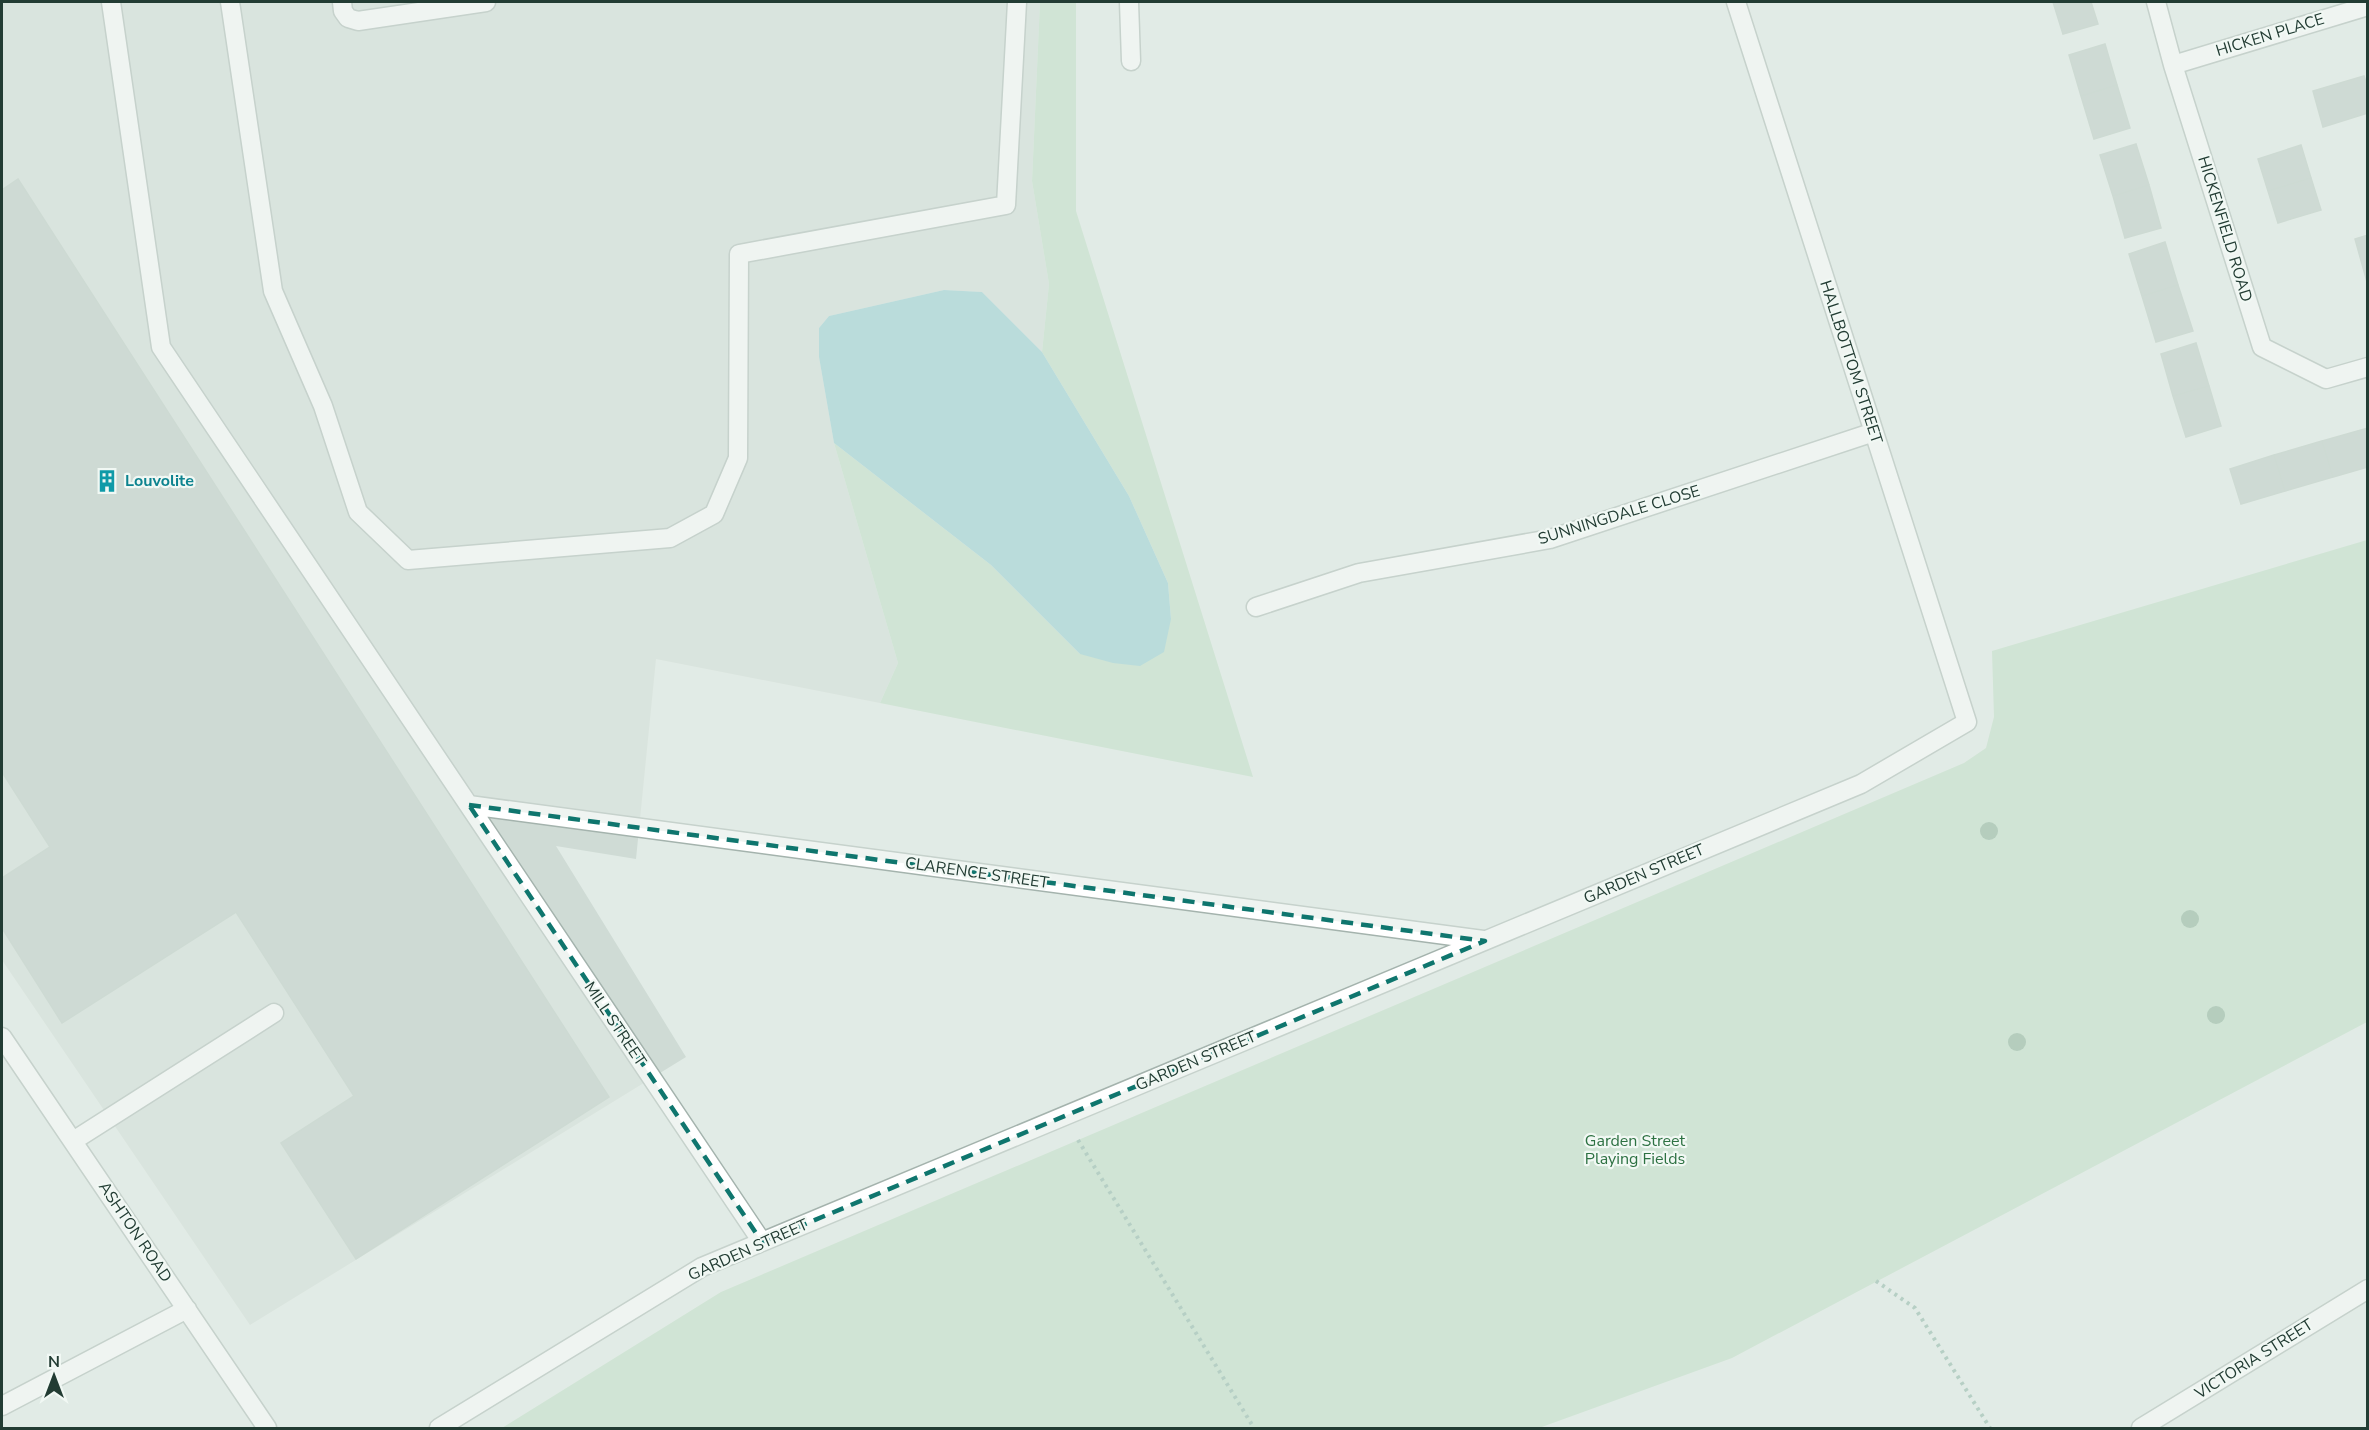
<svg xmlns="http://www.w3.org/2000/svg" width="2369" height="1430" font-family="'Nunito Sans',sans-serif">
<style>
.built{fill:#cfdbd5}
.green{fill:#badcc1}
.water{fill:#8acacf}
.building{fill:#b6c6bf;stroke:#b4c5bc;stroke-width:1.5}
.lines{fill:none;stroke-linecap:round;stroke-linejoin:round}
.minor-casing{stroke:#a4b3ad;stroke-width:21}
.path{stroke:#82ae9d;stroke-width:4;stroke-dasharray:3 4.5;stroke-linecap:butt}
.minor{stroke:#fff;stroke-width:18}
.tree{fill:#7ea88c}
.marked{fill:none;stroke:#0f766e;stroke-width:4.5;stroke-dasharray:12 8;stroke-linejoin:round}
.labels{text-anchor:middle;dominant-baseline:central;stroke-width:4.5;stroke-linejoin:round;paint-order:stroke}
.street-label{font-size:16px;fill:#223c33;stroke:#f1f8f4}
.culture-label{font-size:16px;font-weight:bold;fill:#0d838f;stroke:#f1f8f4;text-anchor:start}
.park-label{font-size:16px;fill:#2d7142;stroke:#f1f8f4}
</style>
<rect width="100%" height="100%" fill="#e1ebe6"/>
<path class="built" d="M2,2H1040L1032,181L1049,284L1042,352L982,292L944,290L829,316L819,328V357L834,443L898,663L880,703L656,659L636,859L556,846L686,1057L250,1325L2,960Z"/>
<path class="green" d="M1040,2H1076V211L1253,777L880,703L898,663L834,443L991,565L1080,654L1171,619L1168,583L1129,496L1042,352L1049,284L1032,181Z
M2367,540V1022L1732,1358L1539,1428H502L721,1292L1964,763L1986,748L1994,717L1992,651Z"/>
<path class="water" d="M944,290L982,292L1042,352L1129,496L1168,583L1171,619L1164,652L1140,666L1113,663L1080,654L991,565L834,443L819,357V328L829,316Z"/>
<path class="building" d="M2053,2H2091L2098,24L2063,34Z
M2105,44L2117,85L2081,96L2069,55Z
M2364,76L2368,88V113L2323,127L2313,91Z
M2117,85L2130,128L2094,139L2081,96Z
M2136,144L2149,185L2113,196L2100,155Z
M2301,145L2311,178L2268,191L2258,159Z
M2311,178L2321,210L2278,223L2268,191Z
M18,179L609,1097L356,1259L281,1143L354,1096L236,912L62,1023L2,928V878L50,847L2,772V190Z
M2149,185L2161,228L2125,238L2113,196Z
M2368,235V282H2367L2355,239Z
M2165,242L2178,285L2142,296L2129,254Z
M2178,285L2193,331L2156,342L2142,296Z
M2196,343L2209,386L2173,396L2161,354Z
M2209,386L2221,426L2186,437L2173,396Z
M2368,428V467L2333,477L2322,441Z
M2322,441L2333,477L2285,491L2274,455Z
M2274,455L2285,491L2241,504L2230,469Z"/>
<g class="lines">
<g class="minor-casing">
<path id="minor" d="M111,2L161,347L762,1242
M230,2L273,291L323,406L358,512L408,560L670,538L714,514L738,458L739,254L1006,205L1017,2
M342,2L343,11L348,18L358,21L486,2
M1129,2L1131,61
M2156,2L2173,65L2262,347L2326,379L2368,367
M2173,65L2368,6
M1256,607L1359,573L1550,539L1874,432
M469,805L1483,940
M2,1037L267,1428
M73,1141L274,1013
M2,1406L187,1309
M439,1428L702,1267L1861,784L1967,722L1736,2
M2141,1428L2368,1289"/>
</g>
<path class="path" d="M1078,1140L1254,1428
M1876,1281L1915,1308L1990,1428"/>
<use href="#minor" class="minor"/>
</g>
<g class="tree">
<circle cx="1989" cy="831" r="9"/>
<circle cx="2190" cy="919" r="9"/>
<circle cx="2216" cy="1015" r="9"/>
<circle cx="2017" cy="1042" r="9"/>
</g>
<path d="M0 0H2369V1430H0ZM469,805L1485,941L762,1242Z" fill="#e1ebe6" fill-opacity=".55" fill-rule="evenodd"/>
<path class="marked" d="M469,805L1485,941L762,1242Z"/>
<defs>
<g id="building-bare" transform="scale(1.8)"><path d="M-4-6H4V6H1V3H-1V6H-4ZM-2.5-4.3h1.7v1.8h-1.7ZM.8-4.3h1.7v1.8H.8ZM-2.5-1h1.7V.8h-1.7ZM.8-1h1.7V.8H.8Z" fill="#0f9aa8" stroke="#f1f8f4" stroke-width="2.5" paint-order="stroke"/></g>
</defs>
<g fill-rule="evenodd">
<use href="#building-bare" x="107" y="481"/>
</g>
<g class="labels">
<g class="street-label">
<text transform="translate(2270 35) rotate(-17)">HICKEN PLACE</text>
<text transform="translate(2225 229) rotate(73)">HICKENFIELD ROAD</text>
<text transform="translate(1851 362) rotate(72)">HALLBOTTOM STREET</text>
<text transform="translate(1619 515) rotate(-17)">SUNNINGDALE CLOSE</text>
<text transform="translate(977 873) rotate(8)">CLARENCE STREET</text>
<text transform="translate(1644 874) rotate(-23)">GARDEN STREET</text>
<text transform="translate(615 1024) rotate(56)">MILL STREET</text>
<text transform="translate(1196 1061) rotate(-23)">GARDEN STREET</text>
<text transform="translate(135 1232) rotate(56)">ASHTON ROAD</text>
<text transform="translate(748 1250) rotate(-24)">GARDEN STREET</text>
<text transform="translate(2254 1359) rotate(-32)">VICTORIA STREET</text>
</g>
<g class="culture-label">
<text x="125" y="481">Louvolite</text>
</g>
<g class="park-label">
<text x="1635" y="1141">Garden Street<tspan x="1635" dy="18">Playing Fields</tspan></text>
</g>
</g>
<rect width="2369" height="1430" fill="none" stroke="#223c33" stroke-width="6"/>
<g transform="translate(54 1376)" stroke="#f1f8f4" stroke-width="4.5" paint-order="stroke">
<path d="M0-4.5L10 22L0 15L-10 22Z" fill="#223c33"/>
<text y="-9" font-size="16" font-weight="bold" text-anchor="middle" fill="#223c33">N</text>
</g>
</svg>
